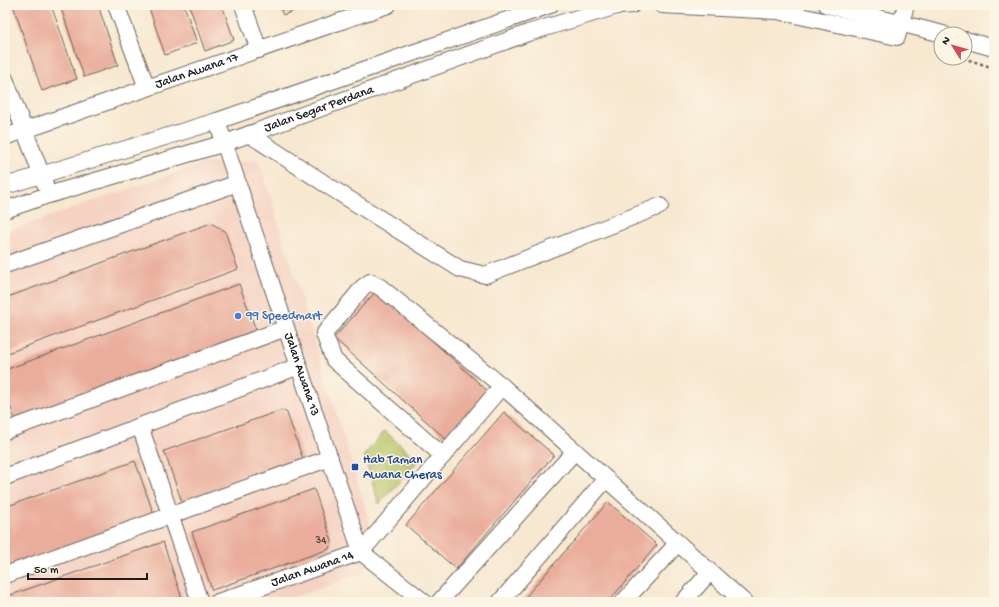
<svg xmlns="http://www.w3.org/2000/svg" width="999" height="607" font-family="'Gochi Hand',sans-serif">
<style>
.built{fill:#f5d2c2}
.green{fill:#b6c264;stroke:#696f40}
.building{fill:#eaad9b}
.lines{fill:none;stroke-linecap:round;stroke-linejoin:round}
.minor-casing{stroke:#69635b;stroke-width:18}
.path{stroke:#69635b;stroke-width:2.5;stroke-dasharray:3 3;stroke-linecap:butt}
.minor{stroke:#fff;stroke-width:16}
.shop-dot{fill:#3f7fe0;stroke:#fcf5e5;stroke-width:1.5}
.transit-dot{fill:#1a4fb4;stroke:#fcf5e5;stroke-width:1.5}
.labels{text-anchor:middle;dominant-baseline:central;stroke-width:3;stroke-linejoin:round;paint-order:stroke}
.number-label{font-size:11px;fill:#50403c}
.street-label{font-size:13px;fill:#1c1c1c;stroke:#fcf5e5}
.shop-label{font-size:13px;fill:#366cbe;stroke:#fcf5e5;text-anchor:start}
.transit-label{font-size:13px;fill:#164399;stroke:#fcf5e5;text-anchor:start}
</style>
<rect width="100%" height="100%" fill="#fcf5e5"/>
<filter id="ink" filterUnits="userSpaceOnUse"><feTurbulence type="fractalNoise" baseFrequency=".025" numOctaves="2"/><feDisplacementMap in="SourceGraphic" scale="8" xChannelSelector="R" yChannelSelector="G"/><feConvolveMatrix kernelMatrix="1 2 1 2 8 2 1 2 1" color-interpolation-filters="sRGB"/></filter>
<filter id="wash" filterUnits="userSpaceOnUse"><feTurbulence type="fractalNoise" baseFrequency=".012" numOctaves="4" result="noise"/><feDisplacementMap in="SourceGraphic" scale="16" xChannelSelector="R" yChannelSelector="G"/><feGaussianBlur stdDeviation="0.9" result="paint"/><feColorMatrix in="noise" values="0 0 0 0 0 0 0 0 0 0 0 0 0 0 0 0 0 1.4 0 .05"/><feComposite in="paint" operator="in"/></filter>
<g filter="url(#wash)">
<rect width="100%" height="100%" fill="#f7e8d0"/>
<path class="built" d="M259,160L372,529L363,573L280,602H5V232L201,164Z"/>
<path class="green" d="M385,431L418,461L379,504L364,455Z"/>
<g id="blocks">
<path class="building" d="M13,5H51L77,79L42,91Z
M60,5H98L118,65L84,77Z
M148,5H184L197,43L165,55Z
M189,5H222L234,40L205,51Z
M279,5H311L283,15Z
M211,223L225,231L238,269L5,354V298Z
M239,284L256,330L253,336L16,422L5,392V370Z
M377,290L491,394L448,441L334,338Z
M282,410L287,413L304,462L183,505L164,451Z
M504,412L554,455L456,569L406,525Z
M135,461L154,515L5,567V507Z
M314,489L332,541L329,549L212,590L192,532Z
M608,502L657,545L608,602H521Z
M163,542L183,601L180,602H5V597Z"/>
</g>
</g>
<g filter="url(#ink)">
<use href="#blocks" fill-opacity="0" stroke="#69635b" stroke-width="1"/>
<g class="lines">
<g class="minor-casing">
<g id="minor">
<path d="M116,5L147,88"/>
<path d="M243,5L259,50"/>
<path d="M662,5L777,11L897,37L906,5"/>
<path d="M827,5L943,34"/>
<path d="M965,40L994,48"/>
<path d="M5,79L45,184"/>
<path id="s1" d="M217,121L361,552L424,602"/>
<path d="M249,134L330,187L460,269L485,275L660,206"/>
<path id="s2" d="M5,137L388,5"/>
<path d="M5,186L217,121L550,5"/>
<path id="s3" d="M5,210L48,195L225,143L528,33L617,6L632,5"/>
<path d="M5,265L238,183"/>
<path d="M140,426L200,602"/>
<path d="M5,431L286,328"/>
<path d="M443,456L334,360L324,334L363,287L370,282L380,287L502,386L744,602"/>
<path d="M5,477L299,366"/>
<path d="M361,552L502,386"/>
<path d="M5,575L330,458"/>
<path id="s4" d="M218,602L361,552"/>
<path d="M439,602L575,451"/>
<path d="M500,602L606,479"/>
<path d="M623,602L678,543"/>
<path d="M683,602L710,572"/>
</g>
</g>
<path class="path" d="M963,58L994,68"/>
<use href="#minor" class="minor"/>
</g>
</g>
<circle class="shop-dot" cx="238" cy="316" r="4"/>
<rect class="transit-dot" x="351" y="463" width="8" height="8" rx="2"/>
<g class="labels">
<g class="number-label">
<text x="321" y="541">34</text>
</g>
<g class="street-label">
<text stroke="none"><textPath href="#s2" startOffset="203">Jalan Awana 17</textPath></text>
<text stroke="none"><textPath href="#s3" startOffset="330">Jalan Segar Perdana</textPath></text>
<text stroke="none"><textPath href="#s1" startOffset="267">Jalan Awana 13</textPath></text>
<text stroke="none"><textPath href="#s4" startOffset="100">Jalan Awana 14</textPath></text>
</g>
<g class="shop-label">
<text x="246" y="316">99 Speedmart</text>
</g>
<g class="transit-label">
<text x="363" y="460">Hab Taman<tspan x="363" dy="15">Awana Cheras</tspan></text>
</g>
</g>
<rect width="999" height="607" fill="none" stroke="#fcf5e5" stroke-width="20"/>
<g transform="translate(953 46) rotate(307)"><circle r="19" fill="#fcf5e5" stroke="#a29e95"/>
<path d="M0-3L7 15L0 10L-7 15Z" fill="#d1495b"/>
<text y="-6" font-size="11" font-weight="bold" text-anchor="middle" fill="#1c1c1c">N</text>
</g>
<path d="M28 573v6h119v-6" fill="none" stroke="#1c1c1c" stroke-width="2"/>
<text x="34" y="573" font-size="12" fill="#1c1c1c" stroke="#fcf5e5" stroke-width="3" paint-order="stroke">50 m</text>
</svg>
